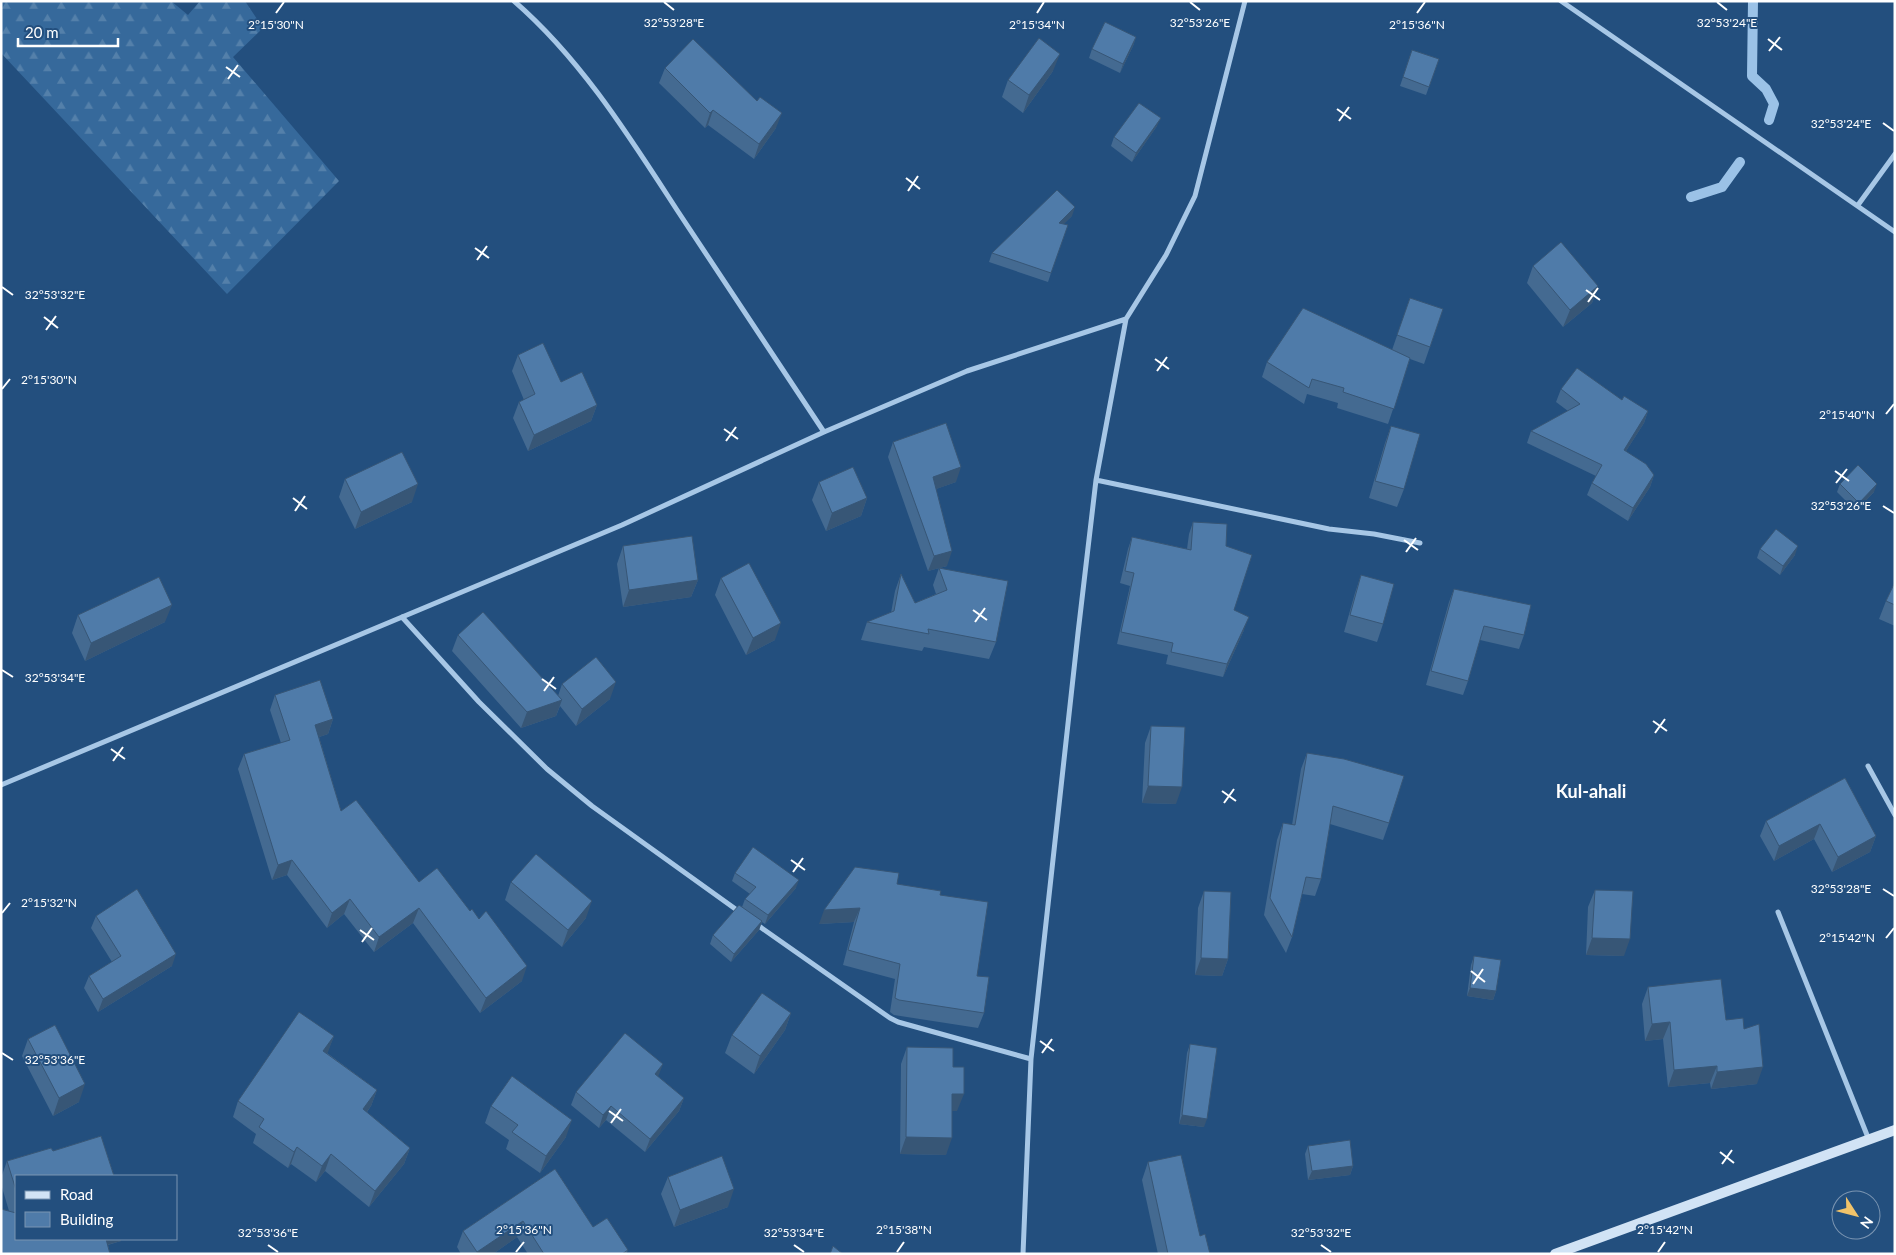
<svg xmlns="http://www.w3.org/2000/svg" width="1896" height="1255" font-family="Lato,sans-serif">
<style>
.forest{fill:url(#forest-firs)}
.lines{fill:none;stroke-linecap:round;stroke-linejoin:round}
.stream{stroke:#9bc2e7;stroke-width:10}
.street{stroke:#a7c7e6;stroke-width:5}
.secondary{stroke:#d1e3f5;stroke-width:10}
.wall{fill:#446a91}
.shaded-wall{fill:#375676}
.building{fill:#4f7ba9;stroke:#375676}
.ticks{fill:none;stroke:#fff;stroke-width:2}
.labels{text-anchor:middle;dominant-baseline:central;stroke-width:4;stroke-linejoin:round;paint-order:stroke}
.quarter-label{font-size:18px;font-weight:bold;fill:#fff;stroke:#234f7e}
.ticks-label{font-size:12px;text-anchor:middle;fill:#fff;stroke:#234f7e;stroke-width:4;stroke-linejoin:round;paint-order:stroke}
</style>
<defs>
<pattern id="forest-firs" width="22" height="20" patternUnits="userSpaceOnUse" patternTransform="scale(1.25)"><rect width="22" height="20" fill="#36699b"/><path d="M5 1l3.5 6h-7zM16 11l3.5 6h-7z" fill="#5480aa"/></pattern>
</defs>
<rect width="100%" height="100%" fill="#234f7e"/>
<path class="forest" d="M1,1H171L188,15L200,1H245L263,28L233,57L339,181L227,294L1,53Z"/>
<g class="lines">
<path class="stream" d="M1753,1L1752,76L1766,89L1774,104L1769,120
M1691,197L1722,187L1740,162"/>
<path class="street" d="M514,1C581,59 629,136 677,210C726,284 775,358 824,432
M1561,1L1895,232
M1858,205L1895,154
M1096,480L1329,529L1374,534L1420,543
M402,617L479,702L547,769L592,806L741,913
M1868,766L1895,815
M1,785L622,525L824,432L967,371L1126,319L1166,255L1195,196L1245,1
M1778,912L1869,1140
M756,924L890,1018L898,1022L1031,1059
M1023,1254L1031,1059L1078,633L1096,480L1126,319"/>
<path class="secondary" d="M1555,1254L1895,1130"/>
</g>
<path class="wall" d="M1136,37L1133,46L1120,73L1089,58L1092,49Z
M1412,50L1439,59L1426,95L1400,86Z
M665,68L776,128L754,159L708,125L705,128L659,83Z
M1053,71L1023,113L1002,97L1008,80Z
M1157,126L1132,162L1111,146L1114,137Z
M1072,216L1063,224L1051,273L1048,282L989,262L992,253Z
M1533,266L1598,286L1592,303L1563,327L1527,283Z
M1410,298L1443,309L1424,364L1410,359L1388,424L1337,408L1338,403L1307,394L1304,404L1262,377L1267,362L1392,350Z
M518,355L597,405L591,421L528,451L513,418L519,402L524,400L512,371Z
M1561,389L1622,400L1648,411L1644,423L1626,451L1654,475L1650,487L1628,521L1587,495L1592,483L1596,476L1527,443L1531,431L1568,411L1556,402Z
M1391,426L1404,489L1397,507L1369,498L1385,443Z
M893,442L956,482L936,489L947,566L928,571L888,457Z
M345,479L412,502L355,529L339,497Z
M819,482L867,498L861,516L826,531L812,500Z
M1840,484L1874,492L1856,511L1837,492Z
M1193,522L1226,546L1234,610L1244,630L1223,677L1166,664L1168,655L1117,644L1130,586L1120,583L1128,549L1132,537L1187,549L1189,534Z
M623,546L698,580L691,597L623,607L617,564Z
M1760,549L1795,555L1780,575L1757,558Z
M939,568L996,642L989,659L924,647L922,651L861,640L867,622L891,613L895,591L901,574L915,603L936,594L933,585Z
M1361,575L1383,624L1377,642L1344,632L1355,593Z
M721,578L775,640L746,655L715,595Z
M1895,582V626L1879,619L1886,601Z
M1454,589L1524,635L1519,649L1480,640L1468,681L1463,695L1426,685L1449,602Z
M78,615L165,622L85,661L72,633Z
M458,635L558,696L562,684L610,699L576,726L560,706L556,716L521,728L452,651Z
M275,695L333,719L328,734L319,737L341,811L419,882L522,981L480,1013L413,923L374,952L344,914L327,928L287,875L272,880L238,769L244,754L281,743L270,710Z
M1151,726L1176,804L1142,803L1145,743Z
M1307,753L1389,823L1383,840L1330,824L1321,879L1315,896L1302,894L1292,937L1286,953L1264,915L1277,840L1283,823L1292,825L1301,769Z
M1845,778L1876,836L1870,852L1832,872L1814,839L1774,861L1760,836L1766,821Z
M735,873L796,888L765,924L762,922L759,930L731,962L710,944L713,935L742,907L745,899L750,894L732,881Z
M511,882L586,918L562,947L505,900Z
M897,884L940,895L977,976L984,1013L978,1028L894,1015L890,1012L895,979L843,965L854,922L819,924Z
M1595,890L1624,956L1586,955L1588,907Z
M1204,891L1228,959L1222,976L1195,975L1198,908Z
M96,916L172,966L98,1012L84,988L89,976L112,962L91,928Z
M1474,956L1496,991L1493,1000L1467,996L1471,965Z
M1648,987L1726,1020L1744,1029L1757,1084L1711,1089L1710,1083L1668,1087L1663,1039L1645,1041L1642,1004Z
M791,1013L785,1030L754,1074L725,1053L732,1035Z
M334,1036L327,1053L377,1090L371,1106L367,1112L410,1148L404,1164L369,1207L325,1171L316,1182L291,1164L288,1168L253,1143L256,1134L233,1117L238,1101Z
M28,1039L79,1102L53,1116L22,1056Z
M1190,1044L1204,1127L1179,1124L1187,1053Z
M907,1047L953,1067L957,1111H952L946,1155L900,1154L901,1064Z
M659,1077L684,1098L679,1111L645,1152L606,1120L599,1128L571,1105L576,1092Z
M491,1106L566,1137L540,1173L506,1149L509,1140L485,1123Z
M101,1136L114,1176H16V1239H121V1241L108,1245L110,1254H1V1209L9,1211L1,1184V1178L7,1161L51,1148L53,1151Z
M1308,1146L1353,1166L1350,1175L1308,1180L1305,1154Z
M1148,1162L1200,1236L1210,1254H1158L1142,1180Z
M555,1169L593,1227L628,1250L626,1254H528L517,1237L493,1254H461L457,1247L463,1231Z
M668,1177L728,1207L674,1227L661,1194Z"/>
<path class="shaded-wall" d="M1136,37L1133,46L1120,73L1123,64Z
M1060,54L1053,71L1023,113L1029,95Z
M713,110L708,125L705,128L710,113Z
M782,113L776,128L754,159L759,144Z
M1161,118L1157,126L1132,162L1136,153Z
M1075,207L1072,216L1056,232L1059,223Z
M1598,286L1592,303L1563,327L1570,310Z
M597,405L591,421L528,451L534,435Z
M1648,411L1644,423L1619,462L1624,450Z
M961,467L956,482L928,492L933,477Z
M1654,475L1650,487L1628,521L1633,508Z
M418,484L412,502L355,529L361,512Z
M1877,484L1874,492L1856,511L1859,503Z
M867,498L861,516L826,531L832,513Z
M1798,546L1795,555L1780,575L1783,566Z
M952,551L947,566L928,571L934,556Z
M698,580L691,597L623,607L629,590Z
M172,605L165,622L85,661L91,643Z
M1249,617L1244,630L1223,677L1227,664Z
M781,623L775,640L746,655L753,638Z
M616,682L610,699L576,726L582,709Z
M562,700L556,716L521,728L527,712Z
M333,719L328,734L310,740L315,725Z
M1148,786L1182,787L1176,804L1142,803Z
M1820,824L1814,839L1774,861L1779,846Z
M1876,836L1870,852L1832,872L1838,857Z
M292,860L287,875L272,880L278,865Z
M799,880L796,888L765,924L768,915Z
M350,899L344,914L327,928L332,913Z
M592,901L586,918L562,947L568,930Z
M419,908L413,923L374,952L379,937Z
M860,908L854,922L819,924L824,910Z
M762,921L759,930L731,962L734,954Z
M1592,938L1630,939L1624,956L1586,955Z
M176,954L172,966L98,1012L103,999Z
M1201,958L1228,959L1222,976L1195,975Z
M527,966L522,981L480,1013L486,998Z
M1470,988L1496,991L1493,1000L1467,996Z
M791,1013L785,1030L754,1074L760,1056Z
M1670,1022L1663,1039L1645,1041L1652,1024Z
M334,1036L328,1052L318,1067L323,1051Z
M663,1064L658,1077L655,1074Z
M1717,1066L1710,1083L1668,1087L1674,1070Z
M1763,1067L1757,1084L1711,1089L1717,1072Z
M85,1084L79,1102L53,1116L59,1098Z
M377,1090L371,1106L357,1125L363,1109Z
M952,1094H964L957,1111H946Z
M684,1098L679,1111L645,1152L650,1139Z
M611,1106L606,1120L599,1128L603,1115Z
M1182,1115L1207,1119L1204,1127L1179,1124Z
M572,1120L566,1137L540,1173L546,1156Z
M906,1137L952,1138L946,1155L900,1154Z
M297,1147L291,1164L288,1168L294,1152Z
M410,1148L404,1164L369,1207L375,1191Z
M331,1154L325,1171L316,1182L322,1166Z
M1353,1166L1350,1175L1308,1180L1312,1171Z
M734,1189L728,1207L674,1227L680,1210Z
M523,1221L517,1237L493,1254H476L477,1252Z
M99,1239H121V1241L96,1248Z"/>
<path class="building" d="M1105,22L1136,37L1123,64L1092,49Z
M1039,38L1060,54L1029,95L1008,80Z
M693,39L757,101L760,97L782,113L759,144L713,110L710,113L665,68Z
M1412,50L1439,59L1429,87L1403,77Z
M1139,103L1161,118L1136,153L1114,137Z
M1057,190L1075,207L1059,223L1068,225L1051,273L992,253Z
M1561,242L1598,286L1570,310L1533,266Z
M1410,298L1443,309L1430,347L1397,335Z
M1303,308L1410,358L1394,409L1343,392L1344,388L1312,379L1309,388L1267,362Z
M543,343L561,382L582,372L597,405L534,435L519,402L535,394L518,355Z
M1577,368L1622,400L1624,396L1648,411L1624,450L1646,464L1654,475L1633,508L1592,483L1602,465L1531,431L1580,404L1561,389Z
M946,423L961,467L933,477L952,551L934,556L893,442Z
M1391,426L1420,434L1404,489L1375,481Z
M402,452L418,484L361,512L345,479Z
M1858,465L1877,484L1859,503L1840,484Z
M853,467L867,498L832,513L819,482Z
M1193,522L1227,524L1226,546L1252,555L1234,610L1249,617L1227,664L1171,652L1173,643L1121,632L1134,573L1125,571L1132,537L1191,550Z
M1776,529L1798,546L1783,566L1760,549Z
M692,536L698,580L629,590L623,546Z
M749,563L781,623L753,638L721,578Z
M939,568L1008,581L996,642L928,629L929,634L867,622L894,611L901,574L915,603L947,590Z
M1361,575L1394,584L1383,624L1350,615Z
M159,577L172,605L91,643L78,615Z
M1895,582V605L1886,601Z
M1454,589L1531,605L1524,635L1484,626L1468,681L1431,671Z
M483,612L562,700L527,712L458,635Z
M596,657L616,682L582,709L562,684Z
M320,680L333,719L315,725L341,811L356,800L419,882L437,868L470,911L472,909L479,919L486,911L527,966L486,998L419,908L379,937L350,899L332,913L292,860L278,865L244,754L290,740L275,695Z
M1151,726L1185,727L1182,787L1148,786Z
M1307,753L1344,759L1404,776L1389,823L1333,806L1321,879L1306,877L1292,937L1270,898L1283,823L1295,825Z
M1845,778L1876,836L1838,857L1820,824L1779,846L1766,821Z
M753,847L799,880L768,915L745,899L756,887L735,873Z
M536,854L592,901L568,930L511,882Z
M855,867L899,873L897,884L941,891L940,895L988,902L977,976L989,977L984,1013L899,1000L895,998L900,964L848,950L860,908L824,910Z
M137,889L176,954L103,999L89,976L121,956L96,916Z
M1595,890L1633,891L1630,939L1592,938Z
M1204,891L1231,892L1228,959L1201,958Z
M739,905L762,921L734,954L713,935Z
M1474,956L1501,960L1496,991L1470,988Z
M1721,979L1726,1020L1743,1018L1744,1029L1759,1024L1763,1067L1717,1072V1066L1674,1070L1670,1022L1652,1024L1648,987Z
M762,993L791,1013L760,1056L732,1035Z
M299,1012L334,1036L323,1051L377,1090L363,1109L410,1148L375,1191L331,1154L322,1166L297,1147L294,1152L259,1127L264,1119L238,1101Z
M55,1025L85,1084L59,1098L28,1039Z
M625,1033L663,1064L655,1074L684,1098L650,1139L611,1106L603,1115L576,1092Z
M1190,1044L1217,1048L1207,1119L1182,1115Z
M907,1047L953,1048V1067H964V1094H952V1138L906,1137Z
M512,1076L572,1120L546,1156L512,1132L518,1125L491,1106Z
M101,1136L114,1176H16V1190L7,1161L51,1148L53,1151Z
M1350,1140L1353,1166L1312,1171L1308,1146Z
M1181,1155L1200,1236L1205,1234L1210,1254H1168L1148,1162Z
M722,1156L734,1189L680,1210L668,1177Z
M555,1169L593,1227L607,1218L628,1250L622,1254H544L523,1221L477,1252L463,1231Z
M1,1209L16,1213V1239H106L110,1254H1Z
M833,1246L843,1254H830Z"/>
<path class="ticks" d="M664,2L674,10M1190,2L1200,10M1717,2L1727,10M276,13L284,2M1037,13L1044,2M1417,13L1425,2M1768,39L1782,50M1769,51L1780,37M226,67L240,77M228,79L238,65M1337,109L1351,119M1339,121L1349,107M1883,123L1894,131M906,178L920,189M908,191L918,176M475,248L489,258M477,260L487,246M2,287L13,295M1586,290L1600,300M1588,302L1598,288M44,317L58,328M46,330L56,316M1155,359L1169,369M1157,371L1167,357M2,389L10,379M1886,414L1894,404M724,429L738,439M726,441L736,427M1835,471L1849,481M1836,483L1847,469M293,498L307,509M1883,506L1894,513M295,511L305,496M1404,540L1418,550M1406,552L1416,538M973,610L987,620M975,622L985,608M2,670L13,677M542,679L556,689M544,691L554,677M1653,721L1667,731M1655,733L1665,719M111,749L125,759M113,761L123,747M1222,791L1236,801M1224,803L1234,789M791,860L805,870M793,872L803,858M1883,889L1894,896M2,913L10,903M360,930L374,940M1886,938L1894,928M362,942L372,928M1471,971L1485,982M1473,984L1483,969M1040,1041L1054,1051M2,1053L13,1060M1042,1053L1052,1039M609,1111L623,1121M611,1123L621,1109M1720,1152L1734,1163M1722,1164L1732,1150M268,1245L278,1252M794,1245L804,1252M1321,1245L1331,1252M516,1252L524,1242M897,1252L904,1242M1658,1252L1665,1242"/>
<g class="labels">
<g class="quarter-label">
<text x="1591" y="791">Kul-ahali</text>
</g>
</g>
<g class="ticks-label">
<text x="674" y="27">32°53'28"E</text>
<text x="1727" y="27">32°53'24"E</text>
<text x="1200" y="27">32°53'26"E</text>
<text x="1417" y="29">2°15'36"N</text>
<text x="276" y="29">2°15'30"N</text>
<text x="1037" y="29">2°15'34"N</text>
<text x="1841" y="128">32°53'24"E</text>
<text x="55" y="299">32°53'32"E</text>
<text x="49" y="384">2°15'30"N</text>
<text x="1847" y="419">2°15'40"N</text>
<text x="1841" y="510">32°53'26"E</text>
<text x="55" y="682">32°53'34"E</text>
<text x="1841" y="893">32°53'28"E</text>
<text x="49" y="907">2°15'32"N</text>
<text x="1847" y="942">2°15'42"N</text>
<text x="55" y="1064">32°53'36"E</text>
<text x="524" y="1234">2°15'36"N</text>
<text x="904" y="1234">2°15'38"N</text>
<text x="1665" y="1234">2°15'42"N</text>
<text x="268" y="1237">32°53'36"E</text>
<text x="794" y="1237">32°53'34"E</text>
<text x="1321" y="1237">32°53'32"E</text>
</g>
<rect width="1896" height="1255" fill="none" stroke="#ffffff" stroke-width="5"/>
<rect x="15" y="1175" width="162" height="65" fill="#234f7e" stroke="#7b95b2"/>
<rect x="25" y="1191" width="25" height="8" fill="#d1e3f5" stroke="#7b95b2"/>
<text x="60" y="1200" font-size="15" fill="#ffffff">Road</text>
<rect x="25" y="1212" width="25" height="15" fill="#4f7ba9" stroke="#7b95b2"/>
<text x="60" y="1225" font-size="15" fill="#ffffff">Building</text>
<g transform="translate(1856 1215) rotate(126)"><circle r="24" fill="#234f7e" stroke="#7b95b2"/>
<path d="M0-4L9 19L0 12L-9 19Z" fill="#f1c36a"/>
<text y="-8" font-size="14" font-weight="bold" text-anchor="middle" fill="#ffffff">N</text>
</g>
<path d="M18 38v8h100v-8" fill="none" stroke="#ffffff" stroke-width="2.5"/>
<text x="25" y="38" font-size="15" fill="#ffffff" stroke="#234f7e" stroke-width="4" paint-order="stroke">20 m</text>
</svg>
